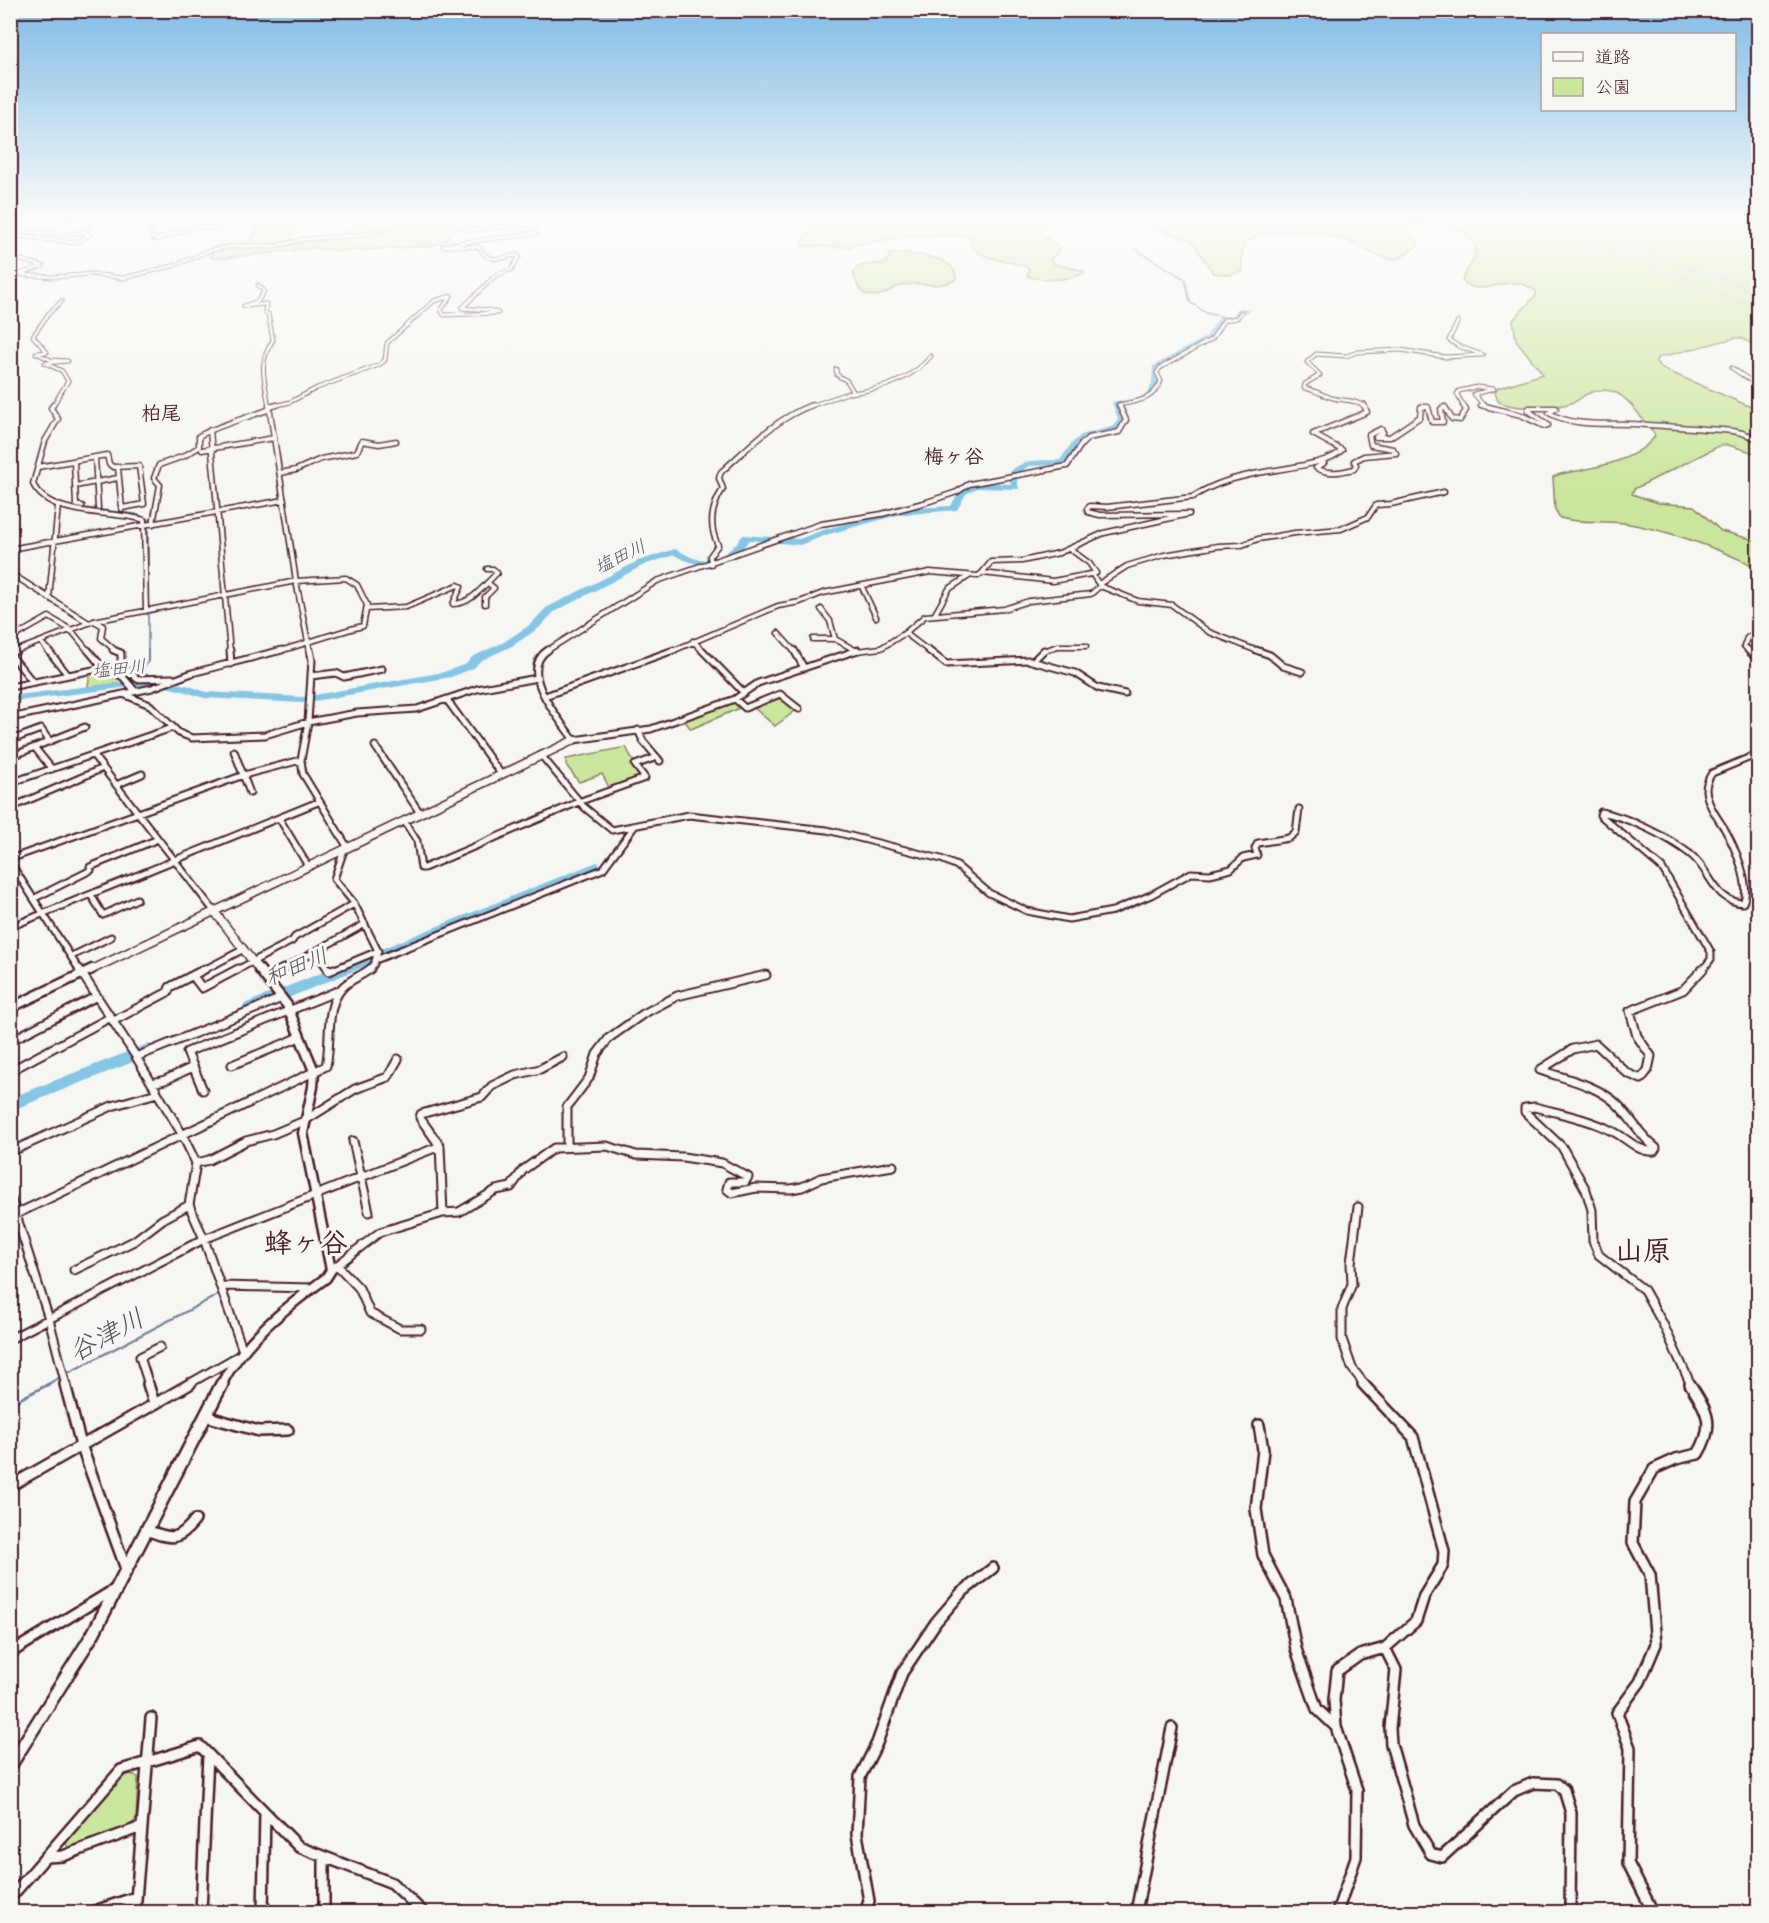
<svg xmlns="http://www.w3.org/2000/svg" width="1769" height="1923" font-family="'Patrick Hand','Klee One',sans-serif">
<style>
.green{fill:#cbe69d;stroke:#8a8264;stroke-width:1.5}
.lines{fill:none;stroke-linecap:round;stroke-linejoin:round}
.stream-far2{stroke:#6d839b;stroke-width:1.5}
.stream-far1{stroke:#6d839b;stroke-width:2}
.stream{stroke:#6d839b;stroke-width:3}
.river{fill:#85c6e5;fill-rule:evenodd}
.motorway-tunnel{stroke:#d4cbca;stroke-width:5;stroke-dasharray:5 3;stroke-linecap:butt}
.minor-far4-casing{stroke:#4a1f2b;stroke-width:5}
.minor-far3-casing{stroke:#4a1f2b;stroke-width:7}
.minor-far2-casing{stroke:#4a1f2b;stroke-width:9}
.minor-far1-casing{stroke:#4a1f2b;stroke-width:11}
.minor-casing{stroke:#4a1f2b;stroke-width:14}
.tertiary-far2-casing{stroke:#4a1f2b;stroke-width:10}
.tertiary-far1-casing{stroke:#4a1f2b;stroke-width:13}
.tertiary-casing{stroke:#4a1f2b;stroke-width:16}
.minor-far4{stroke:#f6f6f2;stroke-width:3}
.minor-far3{stroke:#f6f6f2;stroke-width:4}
.minor-far2{stroke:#f6f6f2;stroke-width:5}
.minor-far1{stroke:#f6f6f2;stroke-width:7}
.minor{stroke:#f6f6f2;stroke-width:9}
.tertiary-far2{stroke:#f6f6f2;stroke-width:7}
.tertiary-far1{stroke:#f6f6f2;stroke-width:8}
.tertiary{stroke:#f6f6f2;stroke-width:11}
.labels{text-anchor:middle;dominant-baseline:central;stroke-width:6;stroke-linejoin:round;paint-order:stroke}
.far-water-label{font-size:18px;font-style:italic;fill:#5c5163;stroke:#f6f6f2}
.far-quarter-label{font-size:20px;font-weight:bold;fill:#4a1f2b;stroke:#f6f6f2}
.water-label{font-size:22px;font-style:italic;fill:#5c5163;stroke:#f6f6f2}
.near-water-label{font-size:27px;font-style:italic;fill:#5c5163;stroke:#f6f6f2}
.near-quarter-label{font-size:28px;font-weight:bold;fill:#4a1f2b;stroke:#f6f6f2}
</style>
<rect width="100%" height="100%" fill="#f6f6f2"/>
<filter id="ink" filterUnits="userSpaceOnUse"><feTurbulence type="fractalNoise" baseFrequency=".0167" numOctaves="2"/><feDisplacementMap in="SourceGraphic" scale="12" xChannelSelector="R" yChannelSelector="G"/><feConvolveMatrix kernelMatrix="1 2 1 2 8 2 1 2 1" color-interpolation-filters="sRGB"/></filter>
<g filter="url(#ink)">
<path class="green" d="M426,217H485L475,224L450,232L446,240L433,246L343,251L313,248L216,259L211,257L214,248L249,242L262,221L266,220L299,223L291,237L292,239L324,241L364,224H371L379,231L384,232Z
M815,217H856L861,224L885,226L902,225V217H1054V221L1034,229L1060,247V250L1050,260L1054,264L1084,271L1085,273C1066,280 1046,282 1027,276L1029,269L1025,266C1008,261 983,260 971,246L972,236H905L847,247L801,246Z
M1191,217H1758V347L1741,338H1735L1657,358L1656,362L1663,369L1758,410V454L1728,445L1719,446L1634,489L1632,494L1658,503L1694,506L1721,531L1758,541V568C1715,547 1672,531 1624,523C1602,520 1581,524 1560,518L1555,509L1553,477L1560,474C1589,469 1637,462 1655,436C1651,427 1643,421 1638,413C1625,396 1611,383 1587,394C1583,395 1580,400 1576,401C1559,409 1513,410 1498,401L1495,393L1498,388L1543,374L1516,340L1513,320L1536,295V291C1531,288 1524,284 1518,283C1499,280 1476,298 1462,280L1475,256V246C1461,222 1435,218 1409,224L1406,229L1418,241V245C1410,251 1402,260 1390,259C1374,257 1359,245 1343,240C1321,233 1255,221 1243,249C1240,256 1242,264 1243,271L1230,275L1213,273L1192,241L1152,226L1148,220Z
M904,253C921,256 956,256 956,279C939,290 922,281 904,285C891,287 883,299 868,295C858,293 856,281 853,272L858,266L886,263L890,254Z
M101,669L121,678L123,684L88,687L90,672Z
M780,696L794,707L795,711L775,726L753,707Z
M733,701L742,707L691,729L684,720Z
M626,747L642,778L610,789L602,774L579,782L566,765V759Z
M131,1774L138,1777L136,1819L129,1827L68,1848L66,1843L122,1776Z"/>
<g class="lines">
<path class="stream-far2" d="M1135,249L1185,279L1190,302L1206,313L1227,318
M58,420L60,418L54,408L66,387
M40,467L50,435
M68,506L135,514L148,519V652"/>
<path class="stream-far1" d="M131,683L148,662V650
M66,1374L218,1295
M46,1385L61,1377"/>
<path class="stream" d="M10,1404L49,1384"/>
<path class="river" d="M1246,308L1250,310L1249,312L1242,313L1239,319L1224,322L1212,341L1160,369C1158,403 1151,401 1120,405L1126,419L1120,430L1087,439L1078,447L1065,465L1029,466L1016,475L1019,489L977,488L966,494L957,510L898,515L829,534L800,545L749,540C729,569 704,571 674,555L644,565L554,612L539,628L512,646L480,661L474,668L451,677L303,703L204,698L183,691L153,684L10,702V696L153,678L190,686L206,692L303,697L444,672L466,664L472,657L504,642L531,624L546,608L638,561L675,549C683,552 690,558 698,559C719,562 731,551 743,535L799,539L823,530L897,509L951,506C966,476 982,483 1011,484L1008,475C1021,457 1040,461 1060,460L1072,443L1081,435L1114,426L1118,419L1112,402L1138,398L1148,393L1152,383L1153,366L1206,337L1219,318L1234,315L1237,309Z
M597,862L603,866L601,869L254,1012H244L242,1008L244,1004Z
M148,1044L153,1046L155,1050L153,1054L10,1111V1098Z"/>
<path class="motorway-tunnel" d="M1515,217L1758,308
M1554,217L1758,293"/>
<g class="minor-far4-casing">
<path id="minor-far4" d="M62,217H69
M142,217L151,224L152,237L155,240L196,227L217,228L234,223V217
M282,217L285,224L303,217
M10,227H21L28,232L73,234L83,232L95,221L109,217
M10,235L75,243L90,235L83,232
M10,257L43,266L10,277
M23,275L54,277L93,274L123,278L173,266L211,250L234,246H276L305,239L360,235L399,225L421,226L447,222L468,230L514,226L535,232
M258,285L264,291L258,301L244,306L266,304L265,312L268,314L273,340C257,364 265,380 269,407
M1732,368L1751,381H1758
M850,393C880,390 911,380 931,356
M52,407L68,381L62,371L45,363L68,361L51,360L36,353L47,352L33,336L49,313L62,301
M270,407L290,402L317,388L379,365L385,360L387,343L434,301L451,296L441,310L444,315L498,313L489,310L462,308L496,275L511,270L519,257L517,255C501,258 487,264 479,247L443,246C474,240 505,238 536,233
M808,407L853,391L847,381L837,375L836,369
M1120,407L1119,405C1137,401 1153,401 1161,381L1157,373L1160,368L1212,339L1224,320L1237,318L1241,312
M1365,407C1355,398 1339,402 1327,396C1319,393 1313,390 1304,388L1305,384L1320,375L1307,362L1316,354L1346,356L1358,352L1401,350L1445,357L1483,355L1458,346L1449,340L1458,321
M1464,407L1457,394L1459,391L1477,387L1494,389L1474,394L1485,407"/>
</g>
<g class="minor-far3-casing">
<path id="minor-far3" d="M53,405L51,408L58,419L45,441L33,484C49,518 112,510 144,520L146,611
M269,405L296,581L310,652
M1481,405L1521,415L1544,426L1548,425L1528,410L1529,408H1556L1549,413C1574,427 1603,423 1630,424C1655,425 1680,427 1705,429C1723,430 1743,430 1758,440
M269,407L277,405
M210,430L230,652
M202,450L274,438
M95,457L98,508
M74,461L76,505L82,506
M1324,463L1316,468C1329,475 1341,472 1354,469L1356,465L1354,461L1364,456L1396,453L1393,449L1371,445L1369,435L1381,429L1383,432L1376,437H1390L1420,417L1421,407H1428L1432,422H1443L1441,409L1445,407L1452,419L1460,420L1466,410L1463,405
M38,467L107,455L109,464L113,467L139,466L144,504L122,508
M118,468L122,509
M280,473L296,470L321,459L357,452L362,441L379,444L396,441
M75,486L118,478
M153,524L160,485L154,478L159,465L184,456L199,447V436C221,424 247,418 270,409
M10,549L284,500
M711,564L710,556L718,545C708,525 711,507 723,489L719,478L721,472C749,447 776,418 812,405
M10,573L89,623
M982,573L991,562L1022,561L1059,553L1104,533L1189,514L1100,515L1088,512L1087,509L1090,506L1107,507L1193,497C1209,486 1230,479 1249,475C1271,469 1328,466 1342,450L1313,434L1367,412L1364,405
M1092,574L1100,586L1138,601L1172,605L1209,632L1260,652
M1099,584L1127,566L1164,555L1218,546L1242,545L1258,539L1295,533L1341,529L1368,517L1376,505L1391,504L1444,492
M862,587L876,617
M49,598L58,506
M485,604V597L494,588L489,584
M367,609L406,607L458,585L461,587L453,604C472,604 484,585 497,573L493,569H487
M821,609L830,621L835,639L855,650
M935,614L949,589L969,576
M94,621L103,626L101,638L117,652
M778,633L795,652
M905,633L930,652
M10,639L49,617L71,630L89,652
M813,639H835
M693,641L704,652
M41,642L49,652
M13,652L94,621L296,581L346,578L357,585L367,605L363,626C333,633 306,644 276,652
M545,652L657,581L821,524L882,514L927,502L957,492L969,484L1067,466L1081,445L1088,438L1119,432L1126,420L1119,405
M670,652L778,606L800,602L823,593L930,572L978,576L982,573L1053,581L1096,573L1089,563L1070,549
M849,652L881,648L905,633L925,616L1004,609L1029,601L1091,594L1100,586
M1042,652L1057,646H1086
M1750,652L1744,646L1747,638L1758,630"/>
</g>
<g class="minor-far2-casing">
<path id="minor-far2" d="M48,650L68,675
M88,650L103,668
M113,650L121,653V669L129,671L137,679L172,678
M230,650L231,664
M310,650L312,660L308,722L301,760L303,774L348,848
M548,650C516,671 560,720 574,740L651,729L735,699L758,683L858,650
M702,650L743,692
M794,650L804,668
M928,650L946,664L1028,660L1075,673L1098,688L1125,694
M1256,650L1270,655L1283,666L1302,672
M1748,650L1758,660
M10,653L17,650
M10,654L33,682
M1033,661L1044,650
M311,676L336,673L344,677L382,669
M10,687L103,668L123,677L135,691
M123,694L150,705L179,733L192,738L265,735L308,722L357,713L417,709L477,689L537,678
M545,696L674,650
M735,699L745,708L780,694L799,709
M447,700L501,774
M10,718L152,688L192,673L282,650
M638,730L643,741L660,761
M17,738L41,729L50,742
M375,746L420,813
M35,748L52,769
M234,751L250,793
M93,755L214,911
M541,755L584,807L612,830L689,815L827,830L941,859L957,866L989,893L1027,911L1069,919L1113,911L1151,895L1191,873L1210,874L1231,869L1243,858L1257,855L1255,848L1258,843L1289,838L1296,832L1299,809
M10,757L85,727
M10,783L172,728
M116,785L142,774
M10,808L103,768
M279,818L308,866
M404,821L417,841L421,868H424L581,801L645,778L635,765L657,757
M344,850L334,879L354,903L378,951L374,964L368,971
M10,859L244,775L301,760
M10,862L80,971
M91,895L103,915L137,899
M35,898L91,870L90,867L158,839
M10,927L318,802
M315,952L329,971
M72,956L111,937
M378,959L603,869L634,827
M202,971L244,949
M235,971L292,941L295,937L354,904
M280,971L365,924
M330,971L378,951
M1702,971L1711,959V952L1662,868L1600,815L1601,812C1628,817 1668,837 1690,854C1711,870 1713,901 1743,903C1752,885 1734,845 1724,828C1717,817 1707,804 1706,790C1706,783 1708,779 1712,773L1758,754"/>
</g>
<g class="minor-far1-casing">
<path id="minor-far1" d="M79,969L135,1055L182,1134L196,1163L189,1205L204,1239L243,1351
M328,969L329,971L334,969
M193,976L202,988L238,969
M267,978L283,969
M113,1021L168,992L170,987L205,969
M10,1041L97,996
M136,1057L282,998
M232,1065L300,1037
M10,1071L111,1017
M152,1083L165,1080L193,1067
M203,1090L187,1052L340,990
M353,1141L369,1212
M567,1146V1107L589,1078L597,1054L609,1038L643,1014L677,996L766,975
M10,1152L112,1106L157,1093
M196,1163L209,1160L246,1141L273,1134L304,1121L355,1089L388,1077L398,1059
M10,1196L49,1319L66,1385
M1358,1207L1351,1263L1352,1284L1342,1309V1339L1352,1368L1365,1385
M443,1213L440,1146L420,1118L421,1114L482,1097L492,1086L515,1075L540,1069L563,1057
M10,1217L326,1066C332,1041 324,1008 342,988C349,980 361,976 370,969
M337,1265L359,1288L370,1313L400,1329H421
M74,1270L134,1241L163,1219L189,1205
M331,1270L380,1232L443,1213L459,1212L496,1190L511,1187L523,1170L554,1148L607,1146L636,1155L683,1157L722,1163L748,1177L745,1182H729L727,1189L732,1193L756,1188L791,1189L802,1187L821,1178L893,1166
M220,1286L312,1288
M10,1339L204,1239L440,1146
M149,1385L140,1357L160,1347
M187,1385L238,1356
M1691,1385L1663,1324L1644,1290L1599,1255L1593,1241L1592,1210L1586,1190L1562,1147L1525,1112V1108L1535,1107C1561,1114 1589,1119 1612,1131C1626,1137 1638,1153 1654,1151L1656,1148C1640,1136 1632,1119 1618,1105C1598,1085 1566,1079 1540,1070L1573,1049L1596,1044L1627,1073L1641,1079L1648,1070L1651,1056L1637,1036L1630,1011L1683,990L1703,969"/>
</g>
<g class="minor-casing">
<path id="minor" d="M65,1384L81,1445L126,1569
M148,1384L154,1403
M205,1416L259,1431L288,1430
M1259,1425L1263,1450L1256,1509L1263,1555L1286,1599L1296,1649L1317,1709L1336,1727
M10,1486L190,1384
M146,1530C171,1539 178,1542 195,1520
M10,1633L14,1651
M1385,1648L1396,1670L1390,1728L1391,1744L1414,1825L1431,1854L1442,1857L1514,1791L1533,1783L1557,1784L1564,1790L1571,1813L1570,1912
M10,1653L112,1591
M47,1857L63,1856L141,1827
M324,1858V1912
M10,1898L121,1770L200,1746L299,1847L392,1883L423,1912
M92,1912L136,1897
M135,1912L151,1718
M201,1912L208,1755
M263,1912L265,1813
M865,1912L869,1901L857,1834L860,1777L877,1743L902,1673L936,1622L961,1593L993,1568
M1136,1912L1172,1728
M1337,1912L1356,1857L1357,1790L1336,1727L1334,1700L1337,1671L1360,1655L1385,1648L1416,1621L1424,1596L1443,1565L1444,1551L1413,1437L1363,1384
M1653,1912L1628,1863L1630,1748L1617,1713L1640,1682L1656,1644L1650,1575L1633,1543L1635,1502L1654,1469L1676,1459L1698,1454C1716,1424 1707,1411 1690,1384"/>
</g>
<g class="tertiary-far2-casing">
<path id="tertiary-far2" d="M214,911L260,971
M89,971L574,740"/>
</g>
<g class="tertiary-far1-casing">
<path id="tertiary-far1" d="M10,1008L92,969
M221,1385C244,1340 285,1308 326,1278L331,1270L303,1133L313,1087L314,1071L287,1005L259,969"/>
</g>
<g class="tertiary-casing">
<path id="tertiary" d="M10,1766L93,1634L222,1384"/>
</g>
<use href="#minor-far4" class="minor-far4"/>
<use href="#minor-far3" class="minor-far3"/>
<use href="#minor-far2" class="minor-far2"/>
<use href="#minor-far1" class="minor-far1"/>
<use href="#minor" class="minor"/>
<use href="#tertiary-far2" class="tertiary-far2"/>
<use href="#tertiary-far1" class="tertiary-far1"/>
<use href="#tertiary" class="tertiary"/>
</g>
</g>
<linearGradient id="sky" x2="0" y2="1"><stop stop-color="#80bbe7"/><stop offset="0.45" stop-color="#fbfbf9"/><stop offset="1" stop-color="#fbfbf9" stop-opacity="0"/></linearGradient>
<rect width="1769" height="487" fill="url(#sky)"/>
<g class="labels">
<g class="far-water-label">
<text transform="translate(620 556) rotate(-26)">塩田川</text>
<text transform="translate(119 668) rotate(-6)">塩田川</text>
</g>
<g class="far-quarter-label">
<text x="161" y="412">柏尾</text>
<text x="954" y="455">梅ヶ谷</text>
</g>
<g class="water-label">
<text transform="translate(296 966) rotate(-22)">和田川</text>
</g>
<g class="near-water-label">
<text transform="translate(106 1334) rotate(-28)">谷津川</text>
</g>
<g class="near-quarter-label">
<text x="306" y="1242">蜂ヶ谷</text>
<text x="1643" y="1250">山原</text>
</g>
</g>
<rect width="1769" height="1923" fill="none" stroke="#f6f6f2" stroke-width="36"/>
<rect x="18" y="18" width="1733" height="1887" fill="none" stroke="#4a1f2b" stroke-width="2" filter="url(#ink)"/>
<rect x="1541" y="33" width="195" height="78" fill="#f6f6f2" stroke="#b1a0a2" stroke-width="1.5"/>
<rect x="1553" y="52" width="30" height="9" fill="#f6f6f2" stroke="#b1a0a2" stroke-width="1.5"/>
<text x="1595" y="63" font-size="18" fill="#4a1f2b">道路</text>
<rect x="1553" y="78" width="30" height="18" fill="#cbe69d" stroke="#b1a0a2" stroke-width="1.5"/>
<text x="1595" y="93" font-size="18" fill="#4a1f2b">公園</text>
</svg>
